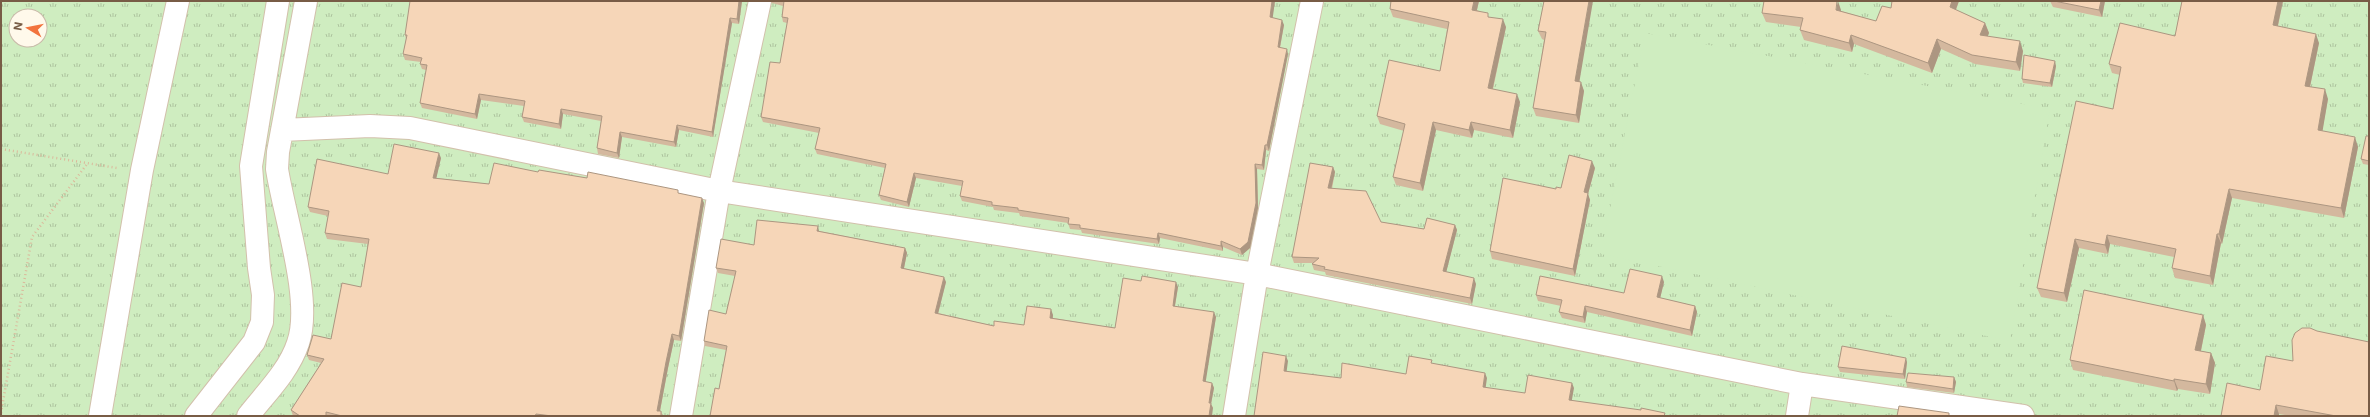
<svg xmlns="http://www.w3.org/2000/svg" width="2370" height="417" font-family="Inter,sans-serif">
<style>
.grass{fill:url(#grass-tufts);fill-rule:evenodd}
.pitch{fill:#cfedc0}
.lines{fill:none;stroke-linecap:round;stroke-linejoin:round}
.street-casing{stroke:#d2c0ab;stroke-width:24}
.path{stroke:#dbb99b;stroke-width:2.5;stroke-dasharray:1 3;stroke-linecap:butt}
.street{stroke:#fff;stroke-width:22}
.wall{fill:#d4b89e}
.shaded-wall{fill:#ac9681}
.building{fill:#f6d6b8;stroke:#ac9681}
</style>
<defs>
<pattern id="grass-tufts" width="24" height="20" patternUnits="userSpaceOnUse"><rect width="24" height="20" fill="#cfedc0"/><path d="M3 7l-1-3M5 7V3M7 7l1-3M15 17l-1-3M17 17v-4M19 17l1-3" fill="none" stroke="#adc39e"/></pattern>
</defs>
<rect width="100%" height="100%" fill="#fef6e3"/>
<path class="grass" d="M1,1H2369V416H1ZM16,16H40V40H16Z"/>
<path class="pitch" d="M1645,33L2050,109L2010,341L1601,254Z"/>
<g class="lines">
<g class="street-casing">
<path id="street" d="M282,130L370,126L410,128L719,191L1257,274L1802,384L2023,416
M100,416L142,170L178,1
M196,416L254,342L262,322L263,295L259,268L251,166L278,1
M248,416C265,394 289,371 298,343C313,301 284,215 277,169L278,152L306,1
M681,416L719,191L760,1
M1234,416L1257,274L1312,1
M1797,416L1802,384"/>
</g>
<path class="path" d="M1,149L117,168
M1,413L32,237L87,164"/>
<use href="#street" class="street"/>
</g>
<path class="wall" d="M742,1L739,24L732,23L713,137L679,130L676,147L622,137L619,158L598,154L597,148L601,121L563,114L561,129L524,122L522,117L524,106L481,100L477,119L422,108L420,103L426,70L422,69L420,64L421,62L405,60L403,54L406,39L405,35Z
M771,1H1275L1272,18L1284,25L1280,48L1288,54L1269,151L1266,150L1264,170L1257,169L1258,208L1250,248L1242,255L1223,247V251L1160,238L1159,244L1082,233L1081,230L1070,229L1068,223L1020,216L1019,213L994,210L993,207L962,201L960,196L962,186L916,178L909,207L881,200L879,195L885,168L817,154L815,149L819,133L763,122L761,117L780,63L787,23L783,22L782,17L783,6L772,3Z
M1391,1H1479L1477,10L1506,27L1493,89L1520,102L1513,138L1474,130L1472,138L1436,130L1423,191L1396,185L1393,177L1404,131L1380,124L1377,116L1440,71L1447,29L1393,17L1390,9Z
M1544,1L1584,91L1579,123L1536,116L1533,108L1544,40L1542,39L1538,31Z
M1618,1H1629V2Z
M1892,1H1959L1956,10L1985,23L1989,33L1987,36L2023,51L2020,71L1975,64L1941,49L1932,73L1854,44L1852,52L1804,40L1800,30L1801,27L1766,22L1762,13L1841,10V11L1876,21L1891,8Z
M2050,1H2105L2102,17L2053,7Z
M2182,1H2283L2278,26L2319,43L2310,87L2328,99L2322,131L2358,147L2344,218L2232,198L2222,244L2221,243L2213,285L2175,278L2172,268L2174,257L2110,244L2108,254L2079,248L2067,302L2041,297L2037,288L2113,109L2120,75L2112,73L2109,64L2175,36Z
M2056,66L2052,87L2023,83L2022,79Z
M2369,136V165L2363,164L2361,159Z
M441,158L436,178L489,184L538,172L587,178L679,193L704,203L681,341L674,340L668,368L660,411H661L663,416H293L291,410L321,363L309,360L307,355L331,339L361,287L368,244L327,239L325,233L328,216L310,212L308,207L388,174Z
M1333,167L1335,172L1332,189L1381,222L1424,229L1455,225L1457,230L1446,272L1476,284L1472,304L1326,275L1325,272L1314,270L1312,264L1313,263H1294L1292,257Z
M1595,168L1588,194L1590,200L1575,276L1492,259L1490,251L1556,189L1561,188Z
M819,231L905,248L907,253L904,268L946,282L938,313L994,326L1024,325L1053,315V318L1115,328L1178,287L1175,306L1216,317L1205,382L1212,383L1214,388L1211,404L1213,408L719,389L726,350L705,346L704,341L726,314L735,276L718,273L716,268L754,245Z
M1664,282L1660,298L1695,306L1697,312L1692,336L1587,312L1585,323L1562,318L1559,312L1561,306L1538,301L1536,295L1624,293Z
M2203,315L2206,325L2201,351L2211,353L2215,363L2210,394L2178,389L2177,391L2073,370L2070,360Z
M2293,361L2369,416H2291L2279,414V416H2221L2260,390Z
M1907,362L1905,379L1840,372L1838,367Z
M1954,377L1956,382L1954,393L1907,387L1906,382Z"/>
<path class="shaded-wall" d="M739,1H742L739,24L737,19Z
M1272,1H1275L1272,23L1270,17Z
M1474,1H1479L1475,18L1472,10Z
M1589,1H1593L1578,90L1575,81Z
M1838,1L1841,10L1839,20L1836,10Z
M1952,1H1959L1953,17L1950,7Z
M2101,1H2105L2102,17L2099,10Z
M2278,1H2283L2276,34L2273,25Z
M730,18L732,23L713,137L712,132Z
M1503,19L1506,27L1491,96L1488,88Z
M1282,20L1284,25L1279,52L1278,47Z
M1985,23L1989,33L1984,45L1980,35Z
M2316,34L2319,43L2308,96L2305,86Z
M1851,35L1854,44L1852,52L1849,43Z
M1937,39L1941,49L1932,73L1928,63Z
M2020,41L2023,51L2020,71L2016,62Z
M1287,49L1288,54L1269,151L1267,145Z
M2055,61L2056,66L2052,87L2050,83Z
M1581,82L1584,91L1579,123L1576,115Z
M2325,89L2328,99L2321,140L2318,130Z
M479,94L481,100L477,119L475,114Z
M1517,94L1520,102L1513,138L1510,130Z
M561,109L563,114L561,129L559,124Z
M1433,122L1436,130L1423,191L1420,183Z
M1471,122L1474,130L1472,138L1469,130Z
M677,125L679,130L676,147L674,142Z
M620,132L622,137L619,158L617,153Z
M2355,137L2358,147L2344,218L2341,208Z
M1265,145L1266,150L1264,170L1262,165Z
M439,153L441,158L435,184L433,178Z
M1592,161L1595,168L1588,194L1590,200L1575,276L1573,269L1584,192Z
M1255,164L1257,169L1258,208L1250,248L1242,255L1240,249Z
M1333,167L1335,172L1330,194L1328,188Z
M914,173L916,178L909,207L907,202Z
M2229,189L2232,198L2222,244L2219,234Z
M702,198L704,203L681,341L679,336Z
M1455,225L1457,230L1445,277L1443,271Z
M818,226L819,231H817Z
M1158,233L1160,238L1159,244L1157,239Z
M2217,234L2221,243L2213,285L2210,276Z
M2107,235L2110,244L2108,254L2105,245Z
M2075,239L2079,248L2067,302L2064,293Z
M1221,241L1223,247V251L1221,246Z
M905,248L907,253L903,273L901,268Z
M1662,276L1664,282L1659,303L1657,297Z
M944,277L946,282L937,318L935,313Z
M1474,278L1476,284L1472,304L1470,298Z
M1176,282L1178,287L1174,311L1173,306Z
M1585,306L1587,312L1585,323L1583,317Z
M1695,306L1697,312L1692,336L1690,330Z
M1051,309L1053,315L1052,323L1050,318Z
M1214,312L1216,317L1205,386L1203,381Z
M2203,315L2206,325L2199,360L2195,350Z
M672,334L674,340L668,368L659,416L657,411L666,362Z
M2211,353L2215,363L2210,394L2206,384Z
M1286,356L1288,361L1286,376L1284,371Z
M1906,358L1907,362L1905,379L1903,374Z
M1485,373L1487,378L1485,392L1483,387Z
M1954,377L1956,382L1954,393L1953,389Z
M2174,379L2178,389L2177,391L2174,381Z
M1212,383L1214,388L1211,404L1213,408L1212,416H1209V403Z
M1572,383L1574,388L1571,405L1569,400Z
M2276,405L2279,414V416H2274Z"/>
<path class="building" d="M410,1H739L737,19L730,18L712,132L677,125L674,142L620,132L617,153L597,148L602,116L561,109L559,124L522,117L525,101L479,94L475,114L420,103L427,65L420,64L422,58L403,54L407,35H405Z
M784,1H1272L1270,17L1282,20L1278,47L1287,49L1267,145H1265L1262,165L1255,164L1256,203L1248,242L1240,249L1221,241V246L1158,233L1157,239L1080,228V225L1068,224L1069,218L1018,210V208L992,205V202L960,196L963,181L914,173L907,202L879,195L886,164L815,149L820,128L761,117L770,62L780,63L788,18L782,17Z
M1391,1H1474L1472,10L1488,13V17L1503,19L1488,88L1517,94L1510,130L1471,122L1469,130L1433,122L1420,183L1393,177L1405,124L1377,116L1389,60L1440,71L1449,22L1390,9Z
M1544,1H1589L1575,81L1581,82L1576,115L1533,108L1546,32L1538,31Z
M1764,1H1837L1836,10L1876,21L1882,6L1891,8L1892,1H1952L1950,7L1985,23L1980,35L2020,41L2016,62L1972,55L1937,39L1928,63L1851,35L1849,43L1800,30L1803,18L1762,13Z
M2054,1H2101L2099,10Z
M2182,1H2278L2273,25L2316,34L2305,86L2325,89L2318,130L2355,137L2341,208L2229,189L2219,234H2217L2210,276L2172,268L2176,249L2107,235L2105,245L2075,239L2064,293L2037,288L2076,101L2113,109L2121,67L2109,64L2120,23L2175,36Z
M2024,55L2055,61L2050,83L2022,79Z
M2366,136H2369V161L2361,159Z
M394,144L439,153L433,178L489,184L494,163L538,172L539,170L587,178L588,172L678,190V193L702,198L679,336L672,334L666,362L657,411H661V416H552L536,414L535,416H342L326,412V416H300L291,410L324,359L307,355L313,335L331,339L342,283L361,287L369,239L325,233L329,211L308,207L317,159L388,174Z
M1569,155L1592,161L1584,192L1588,193L1573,269L1490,251L1503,178L1556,189V187L1561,188Z
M1310,163L1333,167L1328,188L1366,191L1381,222L1424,229L1427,218L1455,225L1443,271L1474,278L1470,298L1324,269L1325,267L1312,264L1319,258L1292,257Z
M757,220L818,226L817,231L905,248L901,268L944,277L935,313L994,326V321L1024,325L1027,306L1051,309L1050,318L1115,328L1123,278L1141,281L1142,276L1176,282L1173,306L1214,312L1203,381L1212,383L1209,403H1211L1209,416H710L715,388L719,389L727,346L704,341L709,310L726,314L736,271L716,268L721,239L754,245Z
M1630,269L1662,276L1657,297L1695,306L1690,330L1585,306L1583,317L1559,312L1562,300L1536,295L1540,276L1624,293Z
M2084,290L2203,315L2195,350L2211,353L2206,384L2174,379V381L2070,360Z
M2302,328H2310L2317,331L2369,342V416H2336L2276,405L2274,416H2221L2227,383L2260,390L2266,356L2293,361L2292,340L2295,333Z
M1842,346L1906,358L1903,374L1838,367Z
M1263,352L1286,356L1284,371L1341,378L1342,363L1406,374L1409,356L1432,360L1431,363L1485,373L1483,387L1525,393L1528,375L1572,383L1569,400L1641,410V408L1665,413L1664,416H1254Z
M1908,373L1954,377L1953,389L1906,382Z
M1899,406L1949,413V416H1897Z"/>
<rect width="2370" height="417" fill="none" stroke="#785c46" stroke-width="4"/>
<g transform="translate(28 28) rotate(280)"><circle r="19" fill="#fff9eb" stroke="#c9baa9"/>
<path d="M0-3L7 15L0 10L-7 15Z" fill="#f2743e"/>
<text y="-6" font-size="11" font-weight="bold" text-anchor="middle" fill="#785c46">N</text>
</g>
</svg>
